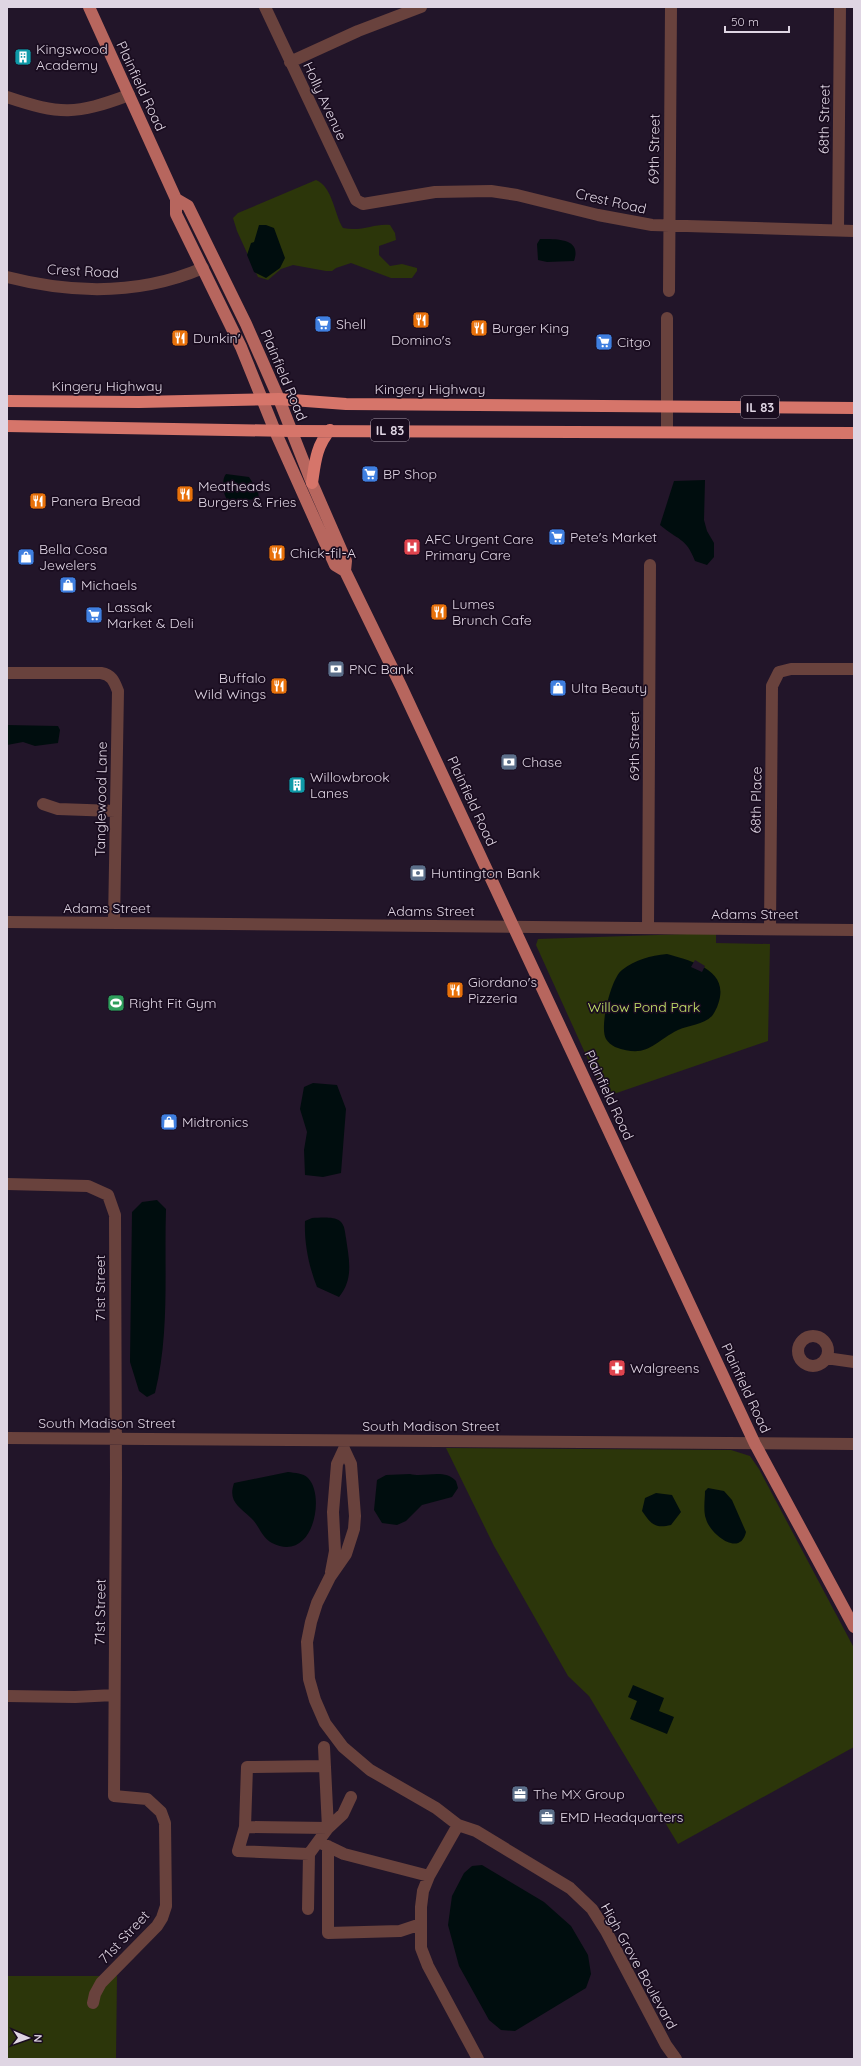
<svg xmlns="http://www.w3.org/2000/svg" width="861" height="2066" font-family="Quicksand,sans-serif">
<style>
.green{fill:#2c360a}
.water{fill:#000d0e}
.pier{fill:#221529}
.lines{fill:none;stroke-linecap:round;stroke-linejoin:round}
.minor{stroke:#69423d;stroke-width:12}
.major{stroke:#b7665e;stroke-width:12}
.highway{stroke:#d6756a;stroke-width:12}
.labels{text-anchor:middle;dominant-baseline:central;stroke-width:3.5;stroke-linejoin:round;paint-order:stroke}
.shield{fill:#190c1f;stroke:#a499a8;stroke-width:1}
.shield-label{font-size:13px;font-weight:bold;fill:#dfd5e3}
.poi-label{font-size:14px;fill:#dfd5e3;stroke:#190c1f;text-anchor:start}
.street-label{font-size:14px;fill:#dfd5e3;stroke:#190c1f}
.park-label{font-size:14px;fill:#c4e368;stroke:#190c1f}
</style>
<rect width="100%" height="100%" fill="#221529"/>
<path class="green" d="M316,180C333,187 334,214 343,228C362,232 375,223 390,225L395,233L396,240L379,246V255L390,266L402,264L417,268V271L412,278H391L351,263L336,268L332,271H326L293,265L281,269L268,280L258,277L237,231L233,218L238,213Z
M716,933V943L770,944L768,1041L605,1097L536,945L538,939Z
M446,1448L731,1450L750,1456L759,1469L854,1648V1747L678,1844L589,1696L568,1676L494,1546Z
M7,1976H117L116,2059H7Z"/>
<path class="water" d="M259,225H266L274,228L285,258L280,268L266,278L254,272L247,255L251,243L254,242Z
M540,239C557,239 582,238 574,261L547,262L538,260L537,244Z
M226,474L249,477L258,491L259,499L228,501C223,495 221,480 226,474Z
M705,480L704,520L707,531L714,543V557L707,565L695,561C686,537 677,540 660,525L674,481Z
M7,725L58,726L60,730L58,743L35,746L23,742L7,745Z
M667,954C688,960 725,968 720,997C719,1003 716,1011 712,1016C703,1025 689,1025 678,1030C652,1043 648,1059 615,1047C611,1045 608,1042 606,1039C599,1027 611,978 622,970C636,959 650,956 667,954Z
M313,1083L337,1085L346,1109L341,1173L323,1177L305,1175L304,1150L307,1132L300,1109L304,1087Z
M157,1200L166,1209C164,1271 170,1332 155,1393L147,1397L139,1391L130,1362L132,1212L142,1202Z
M312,1218C320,1218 333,1216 340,1221C345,1225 345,1233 346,1238C349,1259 354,1279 339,1297L317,1287C309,1267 304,1243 305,1221Z
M288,1472C295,1473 303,1473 308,1478C326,1496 313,1564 272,1543C261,1537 259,1525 251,1518C238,1506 228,1501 234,1483Z
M410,1474C425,1478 444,1468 456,1481L458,1488L452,1497L422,1505L406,1521L397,1525L382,1523L374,1510L377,1480L386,1475Z
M708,1488L724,1491L732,1500L746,1532C740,1558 710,1534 706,1519C703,1511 705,1499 705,1491Z
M656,1493L672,1495L681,1512L671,1525C655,1529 651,1524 642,1511L645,1498Z
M633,1685L664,1698L659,1711L674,1717L667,1734L630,1719L637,1701L628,1697Z
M482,1865L544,1902L571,1926L588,1955L591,1974L586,1988L515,2031L501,2030L489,2020L459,1966L448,1925L452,1896L464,1873L472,1866Z"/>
<path class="pier" d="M695,960L705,966L702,972L691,967Z"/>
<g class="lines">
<path class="minor" d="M265,7L356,200L363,204L435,192L491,191L517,195L598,215L652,225L854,231
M290,62L358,31L421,7
M7,97C61,115 75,115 129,95
M838,230L840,7
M7,277C73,294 140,295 203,268
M669,291L671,7
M667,431V318
M7,673H101C112,675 114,681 118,691L114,923
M43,804L58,809L115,811
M7,922L854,930
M648,928L650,565
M770,929L772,686L779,672L791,669H854
M7,1184L88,1186L108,1195L115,1215L116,1477L114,1796L147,1799L161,1812L165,1823L166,1906L162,1918L157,1926L101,1983L95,1994L93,2003
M798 1351a15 15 0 1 1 30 0a15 15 0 1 1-30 0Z
M826,1358L854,1362
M7,1438L854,1444
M344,1449L351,1464L355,1516L354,1529L346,1554L330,1577L317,1603L311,1622L307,1642L309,1679L315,1700L325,1723L343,1747L370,1770L436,1808L458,1825L476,1831L570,1888L592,1909L606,1931L666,2045L676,2059
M331,1572L335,1551L333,1512L337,1464L344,1449
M7,1696L75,1697L114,1695
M324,1747L328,1828L245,1827L247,1767L325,1766
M458,1825L429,1876L423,1891L421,1907V1948L428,1966L478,2059
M245,1827L238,1851L309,1854L328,1828L343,1814L351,1797
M321,1843L344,1854L429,1876
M328,1846V1933L400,1931L421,1924
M308,1909L309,1854"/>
<path class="major" d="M89,7L176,199V214L241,347L275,431L335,565L345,571L401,686L755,1444L854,1627
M176,199L188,206L246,324L279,399L312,483L346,561L345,571"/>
<path class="highway" d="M7,401L139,402L279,399L346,404L854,408
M7,426L291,431L854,433
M312,483C315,463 316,446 330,430"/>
</g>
<defs>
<g id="building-square" transform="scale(0.9)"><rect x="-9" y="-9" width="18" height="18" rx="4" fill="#0f9aa8" stroke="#190c1f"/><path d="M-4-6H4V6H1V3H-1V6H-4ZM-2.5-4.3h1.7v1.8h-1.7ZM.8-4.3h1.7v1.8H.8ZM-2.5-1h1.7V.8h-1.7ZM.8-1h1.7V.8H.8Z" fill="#fff"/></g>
<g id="restaurant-square" transform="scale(0.9)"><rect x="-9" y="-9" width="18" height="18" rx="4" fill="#e8710a" stroke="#190c1f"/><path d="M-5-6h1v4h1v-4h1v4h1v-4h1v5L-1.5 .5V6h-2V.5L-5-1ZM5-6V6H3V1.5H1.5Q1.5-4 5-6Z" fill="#fff"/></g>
<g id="supermarket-square" transform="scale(0.9)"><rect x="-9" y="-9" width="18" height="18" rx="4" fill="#3f7fe0" stroke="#190c1f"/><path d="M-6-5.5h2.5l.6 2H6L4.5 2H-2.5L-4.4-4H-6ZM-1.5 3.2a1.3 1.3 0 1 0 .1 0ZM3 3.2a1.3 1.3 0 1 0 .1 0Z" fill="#fff"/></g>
<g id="hospital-square" transform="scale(0.9)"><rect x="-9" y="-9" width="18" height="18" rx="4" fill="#e0444e" stroke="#190c1f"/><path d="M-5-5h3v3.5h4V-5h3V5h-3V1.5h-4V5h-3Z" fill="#fff"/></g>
<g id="shop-square" transform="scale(0.9)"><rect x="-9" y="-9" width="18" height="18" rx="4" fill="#3f7fe0" stroke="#190c1f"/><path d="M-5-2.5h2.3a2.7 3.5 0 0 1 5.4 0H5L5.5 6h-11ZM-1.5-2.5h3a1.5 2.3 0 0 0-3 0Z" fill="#fff"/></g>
<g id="bank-square" transform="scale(0.9)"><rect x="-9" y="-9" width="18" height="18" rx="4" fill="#5c6f8a" stroke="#190c1f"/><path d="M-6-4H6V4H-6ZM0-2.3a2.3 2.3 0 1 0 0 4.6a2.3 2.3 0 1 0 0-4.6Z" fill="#fff"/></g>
<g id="stadium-square" transform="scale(0.9)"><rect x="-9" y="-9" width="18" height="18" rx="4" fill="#2e9e5b" stroke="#190c1f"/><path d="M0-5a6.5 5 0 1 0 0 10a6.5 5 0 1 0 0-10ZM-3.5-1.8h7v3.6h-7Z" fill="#fff"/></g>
<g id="pharmacy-square" transform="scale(0.9)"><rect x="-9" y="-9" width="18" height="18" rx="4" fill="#e0444e" stroke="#190c1f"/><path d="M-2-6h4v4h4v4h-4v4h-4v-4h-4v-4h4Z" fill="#fff"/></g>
<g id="office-square" transform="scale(0.9)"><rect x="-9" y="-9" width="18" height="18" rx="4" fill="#5c6f8a" stroke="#190c1f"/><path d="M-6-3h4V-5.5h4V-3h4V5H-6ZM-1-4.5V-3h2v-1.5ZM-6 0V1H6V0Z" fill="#fff"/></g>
</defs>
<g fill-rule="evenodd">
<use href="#building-square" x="23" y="57"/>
<use href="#restaurant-square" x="421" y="320"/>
<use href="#supermarket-square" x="323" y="324"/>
<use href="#restaurant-square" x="479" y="328"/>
<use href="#restaurant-square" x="180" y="338"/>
<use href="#supermarket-square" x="604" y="342"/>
<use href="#supermarket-square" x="370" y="474"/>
<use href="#restaurant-square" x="185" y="494"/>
<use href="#restaurant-square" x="38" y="501"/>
<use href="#supermarket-square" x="557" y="537"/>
<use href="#hospital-square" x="412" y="547"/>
<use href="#restaurant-square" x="277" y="553"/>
<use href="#shop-square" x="26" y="557"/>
<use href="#shop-square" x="68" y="585"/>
<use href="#restaurant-square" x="439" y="612"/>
<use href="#supermarket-square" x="94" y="615"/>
<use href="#bank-square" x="336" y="669"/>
<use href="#restaurant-square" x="279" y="686"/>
<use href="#shop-square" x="558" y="688"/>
<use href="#bank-square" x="509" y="762"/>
<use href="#building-square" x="297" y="785"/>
<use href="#bank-square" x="418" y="873"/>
<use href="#restaurant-square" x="455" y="990"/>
<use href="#stadium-square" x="116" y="1003"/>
<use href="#shop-square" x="169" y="1122"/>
<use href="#pharmacy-square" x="617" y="1368"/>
<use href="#office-square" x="520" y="1794"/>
<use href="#office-square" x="547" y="1817"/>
</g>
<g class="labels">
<g class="shield">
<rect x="741" y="396" width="38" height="22" rx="3"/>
<rect x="371" y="419" width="38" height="22" rx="3"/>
</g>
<g class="shield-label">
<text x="760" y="407">IL 83</text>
<text x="390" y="430">IL 83</text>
</g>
<g class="poi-label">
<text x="36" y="49">Kingswood<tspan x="36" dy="16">Academy</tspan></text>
<text x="336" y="324">Shell</text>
<text x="492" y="328">Burger King</text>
<text x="193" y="338">Dunkin'</text>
<text x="421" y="340" text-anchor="middle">Domino's</text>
<text x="617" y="342">Citgo</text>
<text x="383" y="474">BP Shop</text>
<text x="198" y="486">Meatheads<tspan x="198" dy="16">Burgers &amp; Fries</tspan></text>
<text x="51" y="501">Panera Bread</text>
<text x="570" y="537">Pete's Market</text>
<text x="425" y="539">AFC Urgent Care<tspan x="425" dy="16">Primary Care</tspan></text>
<text x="39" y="549">Bella Cosa<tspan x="39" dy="16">Jewelers</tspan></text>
<text x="290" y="553">Chick-fil-A</text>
<text x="81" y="585">Michaels</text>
<text x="452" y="604">Lumes<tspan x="452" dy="16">Brunch Cafe</tspan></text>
<text x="107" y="607">Lassak<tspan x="107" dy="16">Market &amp; Deli</tspan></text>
<text x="349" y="669">PNC Bank</text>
<text x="266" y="678" text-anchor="end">Buffalo<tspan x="266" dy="16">Wild Wings</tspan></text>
<text x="571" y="688">Ulta Beauty</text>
<text x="522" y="762">Chase</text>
<text x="310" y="777">Willowbrook<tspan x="310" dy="16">Lanes</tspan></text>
<text x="431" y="873">Huntington Bank</text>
<text x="468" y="982">Giordano's<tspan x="468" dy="16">Pizzeria</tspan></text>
<text x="129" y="1003">Right Fit Gym</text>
<text x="182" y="1122">Midtronics</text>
<text x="630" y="1368">Walgreens</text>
<text x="533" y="1794">The MX Group</text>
<text x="560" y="1817">EMD Headquarters</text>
</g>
<g class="street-label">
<text transform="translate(141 86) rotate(65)">Plainfield Road</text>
<text transform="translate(325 101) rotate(65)">Holly Avenue</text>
<text transform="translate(824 119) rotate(-89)">68th Street</text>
<text transform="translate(654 149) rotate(-89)">69th Street</text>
<text transform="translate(611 201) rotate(13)">Crest Road</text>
<text transform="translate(83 271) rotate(3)">Crest Road</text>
<text transform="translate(284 375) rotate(67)">Plainfield Road</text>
<text x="107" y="386">Kingery Highway</text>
<text x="430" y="389">Kingery Highway</text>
<text transform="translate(634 746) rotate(-90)">69th Street</text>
<text transform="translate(101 799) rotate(-89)">Tanglewood Lane</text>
<text transform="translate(756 800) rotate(-89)">68th Place</text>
<text transform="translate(472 801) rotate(65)">Plainfield Road</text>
<text x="107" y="908">Adams Street</text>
<text x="431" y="911">Adams Street</text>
<text x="755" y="914">Adams Street</text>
<text transform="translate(609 1095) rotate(65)">Plainfield Road</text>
<text transform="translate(100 1288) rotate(-90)">71st Street</text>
<text transform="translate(746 1388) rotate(65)">Plainfield Road</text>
<text x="107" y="1423">South Madison Street</text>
<text x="431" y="1426">South Madison Street</text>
<text transform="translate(100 1612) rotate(-89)">71st Street</text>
<text transform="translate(124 1937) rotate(-47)">71st Street</text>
<text transform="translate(639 1966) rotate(61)">High Grove Boulevard</text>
</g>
<g class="park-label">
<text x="644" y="1007">Willow Pond Park</text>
</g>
</g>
<rect width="861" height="2066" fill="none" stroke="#dfd5e3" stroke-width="16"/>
<g transform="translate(28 2038) rotate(92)" stroke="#190c1f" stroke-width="3" paint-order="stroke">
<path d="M0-3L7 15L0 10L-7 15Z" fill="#dfd5e3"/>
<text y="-6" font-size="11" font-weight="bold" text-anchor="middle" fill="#dfd5e3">N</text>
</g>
<path d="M725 26v6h64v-6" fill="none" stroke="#dfd5e3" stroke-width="2"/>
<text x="731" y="26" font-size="12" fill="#dfd5e3" stroke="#190c1f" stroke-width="3" paint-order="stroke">50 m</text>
</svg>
